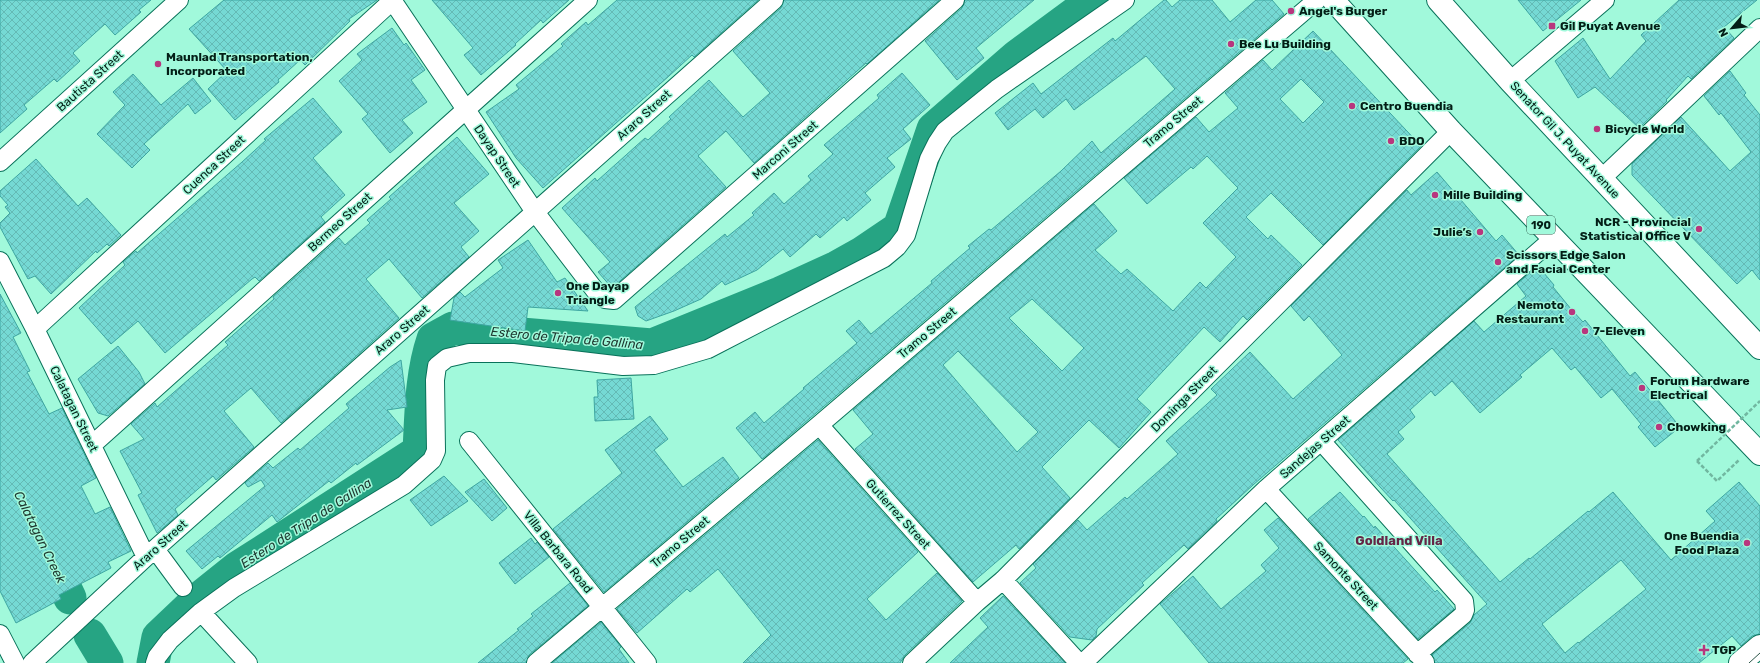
<svg xmlns="http://www.w3.org/2000/svg" width="1760" height="663" font-family="Rubik,sans-serif">
<style>
.lines{fill:none;stroke-linecap:round;stroke-linejoin:round}
.river{stroke:#26a483;stroke-width:33}
.building{fill:url(#building-cross-hatch);stroke:#3ea6a1;fill-rule:evenodd}
.minor-casing{stroke:#09725a;stroke-width:20}
.major-casing{stroke:#09725a;stroke-width:24}
.path{stroke:#71b7a0;stroke-width:2.5;stroke-dasharray:4 2;stroke-linecap:butt}
.minor{stroke:#fff;stroke-width:18}
.major{stroke:#fff;stroke-width:22}
.tram{stroke:#2b5548;stroke-width:1}
.path-bridge{stroke:#71b7a0;stroke-width:2.5;stroke-dasharray:4 2;stroke-linecap:butt}
.poi-dot{fill:#b8367e;stroke:#a1f9db;stroke-width:1.5}
.labels{text-anchor:middle;dominant-baseline:central;stroke-width:3;stroke-linejoin:round;paint-order:stroke}
.shield{fill:#a1f9db;stroke:#326051;stroke-width:1}
.shield-label{font-size:11px;font-weight:bold;fill:#031e16}
.poi-label{font-size:12px;font-weight:bold;fill:#031e16;stroke:#a1f9db;text-anchor:start}
.street-label{font-size:12px;fill:#031e16;stroke:#a1f9db}
.water-label{font-size:13px;font-style:italic;fill:#1e372f;stroke:#a1f9db}
.neighbourhood-label{font-size:13px;font-weight:bold;fill:#642546;stroke:#a1f9db}
</style>
<defs>
<pattern id="building-cross-hatch" width="8" height="8" patternUnits="userSpaceOnUse"><rect width="8" height="8" fill="#75d9d4"/><path d="M0 0l8 8M0 8l8-8" fill="none" stroke="#64bab5"/></pattern>
</defs>
<rect width="100%" height="100%" fill="#a1f9db"/>
<g class="lines">
<path class="river" d="M47,550L70,598
M90,635L107,663
M153,663L158,637L197,600L237,568L419,451C421,414 421,374 433,339L453,328L652,345L780,293L837,267L862,253L899,228L933,129L1017,56L1093,0"/>
</g>
<path class="building" d="M0,0H151L139,10L141,12L115,35L105,24L73,53L80,61L57,82L54,79L24,105L27,109L0,133Z
M224,0H377L349,19L350,21L305,65L300,60L278,80L279,82L235,120L208,89L227,71L189,29Z
M432,0H569L543,23L541,20L515,44L516,45L481,75L464,55L473,48Z
M617,0H758L694,57L692,55L669,76L543,188L516,158L486,112L519,89L516,85L563,46L561,44L586,22L588,25Z
M784,0H939L867,64L866,63L754,163L726,131L698,156L726,187L612,288L598,272L610,262L562,208L595,178L597,181L645,138L648,140L671,119L669,117L709,80L743,117L770,93L733,51L781,8Z
M965,0H1034L976,48L984,58L957,80L925,41L962,8Z
M1164,0H1166L1172,7L1180,0H1212L1230,22L1256,0H1272L1284,14L762,459L736,428L755,412L764,423L804,389L803,388L857,343L846,331L859,320L871,334L932,283L931,281L970,248L968,246L989,229L991,230L1061,171L1092,141L1101,153L1175,89L1146,56L1074,110L1066,99L1043,118L1035,109L1008,130L995,113L1033,83L1041,94L1113,38L1115,41Z
M1518,0H1581L1543,31Z
M1679,0H1757L1724,27L1734,38L1691,79L1688,76L1666,100L1667,101L1639,128L1595,87L1578,98L1555,61L1583,38L1610,79L1646,41L1641,35Z
M392,28L404,45L406,43L425,70L411,80L427,102L402,120L413,133L390,153L362,119L368,114L339,81L362,60L357,54Z
M1313,31L1421,146L1323,245L1271,193L1246,217L1268,239L1271,235L1302,265L1247,320L1243,316L1220,342L1204,327L1137,399L1151,412L1119,448L1089,420L1042,467L1070,498L1019,549L1016,545L973,582L855,449L873,434L853,410L1094,204L1117,231L1095,250L1121,274L1127,269L1173,311L1200,282L1206,288L1236,257L1203,223L1238,188L1207,156L1193,169L1191,167L1147,204L1124,178L1196,117L1209,132L1238,108L1225,93L1263,60L1272,70ZM1301,79L1324,102L1303,123L1280,99ZM1032,299L1084,348L1062,371L1009,318ZM958,351L1038,432L1017,452L943,365Z
M1730,71L1746,93L1744,95L1760,115V280L1752,270L1737,284L1632,175V164L1681,117L1730,171L1751,152L1721,113L1719,115L1704,96Z
M902,73L930,105L903,129L911,139L887,158L895,167L865,193L871,200L847,221L844,217L820,238L816,234L790,257L783,249L757,270L725,285L722,281L701,299L674,311L646,321L638,316L635,307L725,234L727,237L754,215L752,213L774,193L784,204L811,180L808,176L833,154L824,145L879,98L877,95Z
M133,74L161,105L193,78L211,101L195,114L188,104L144,144L150,150L132,168L97,134L125,105L113,92Z
M313,98L342,132L313,158L345,195L321,217L325,222L259,281L255,277L252,279L165,353L138,321L111,344L79,308L125,265L123,262L136,251L137,253L242,162L266,140L264,139Z
M457,137L489,174L454,203L479,231L461,247L469,257L422,298L389,259L366,279L399,318L281,423L251,388L224,411L254,447L216,480L213,476L175,509L178,515L157,533L138,495L142,493L120,451L144,439L131,424L155,403L157,407L228,345L225,342L274,299L273,297L339,238L345,245L370,223L367,220L391,199L389,197Z
M36,159L78,206L87,198L121,235L109,246L107,244L97,253L96,251L51,294L35,276L28,279L0,227V223L10,213L5,207L8,205L0,196V191Z
M1437,172L1496,241L1502,235L1519,255L1253,485L1216,519L1217,521L1188,549L1184,545L1142,583L1144,585L1097,629L1096,636L1092,640L1070,637L1020,583L1036,568L1033,564L1078,520L1087,530L1125,497L1127,499L1178,454L1166,441L1217,395L1211,389L1250,352L1293,399L1342,355L1309,316L1304,321L1291,306L1407,190L1411,195Z
M528,240L557,282L565,278L588,311L528,307L525,331L450,320L454,298L460,292L465,297L503,268L498,260Z
M1538,266L1554,285L1553,287L1571,309L1583,322L1585,320L1630,376L1635,372L1680,427L1655,447L1638,427L1641,424L1612,389L1601,398L1575,367L1571,370L1552,348L1520,375L1522,377L1480,413L1452,381L1435,396L1431,391L1410,410L1415,417L1398,432L1404,439L1387,454L1500,582L1529,558L1530,559L1588,511L1589,512L1613,492L1671,560L1715,521L1706,511L1739,482L1760,506V634L1752,636L1741,646L1732,636L1699,663H1435L1432,655L1470,623L1474,615L1487,604L1394,500L1393,501L1380,487L1338,440L1474,321L1484,332L1526,296L1517,284ZM1621,560L1646,589L1579,643L1578,642L1565,653L1542,624Z
M0,294L21,333L13,337L30,371L27,372L49,414L62,408L96,478L81,486L95,514L110,507L131,551L108,562L111,568L59,595L61,599L16,623L0,591Z
M118,346L139,372L145,384L108,416L98,413L78,379Z
M401,360L407,407L387,410L404,430L357,465L356,463L331,483L329,481L277,522L272,515L220,558L218,556L202,569L186,551L265,486L261,480L248,487L245,483L268,463L273,468L298,448L300,450L349,408L346,404L390,367Z
M631,378L634,419L595,421L594,397H598L597,380Z
M650,416L668,439L654,450L683,487L723,457L739,478L604,592L553,529L622,473L605,450Z
M818,440L918,552L867,599L886,620L937,573L962,601L905,655L900,663H743L771,635L718,569L690,592L687,589L637,633L617,609Z
M444,476L468,501L431,526L410,500Z
M484,479L507,508L492,521L465,492Z
M1340,492L1363,517L1364,516L1374,528L1375,526L1435,592L1437,590L1454,609L1418,639L1308,519Z
M1278,518L1408,659L1403,663H1209L1160,604L1193,576L1221,609L1266,571L1261,565L1279,548L1264,530Z
M531,538L535,544L537,542L549,557L515,584L499,563Z
M570,583L588,606L529,655L526,663H478L519,630L517,629L533,616L531,614Z
M1003,596L1065,663H950L988,627L980,618Z
M601,622L621,647L619,649L629,663H552Z"/>
<g class="lines">
<g class="minor-casing">
<path id="minor" d="M392,0L535,212L597,293L605,299L614,300L955,0
M1510,81L1605,0
M0,162L179,0
M1601,179L1760,28
M0,261L35,329L146,557
M35,329L393,0
M819,425L977,602
M469,441L647,663
M1321,441L1464,601L1465,610L1463,615L1417,654
M92,445L588,0
M1266,489L1425,662
M155,549L183,587
M1003,580L1079,663
M201,612L248,663
M0,634L15,663
M32,663L146,557L774,0
M155,663L157,657L170,640L201,612L234,588L404,485L432,460L436,451L435,380L437,366L447,358L469,353H513L623,366L654,365L708,349L884,258L897,247L906,235L929,159L937,143L945,131L997,89L1125,0
M536,663L819,425L1317,0
M912,663L977,602L1003,580L1451,131
M1083,663L1266,489L1554,238"/>
</g>
<g class="major-casing">
<path id="major" d="M1333,0L1451,131L1760,454
M1438,0L1510,81L1760,348
M1740,663L1760,646"/>
</g>
<path class="path" d="M1697,461L1717,481L1739,460"/>
<use href="#minor" class="minor"/>
<use href="#major" class="major"/>
<path class="tram" d="M1749,663L1760,653"/>
<path class="path-bridge" d="M1697,461L1760,401"/>
</g>
<g class="poi-dot">
<circle cx="1291" cy="11" r="4"/>
<rect x="1548" y="22" width="8" height="8" rx="2"/>
<circle cx="1231" cy="44" r="4"/>
<circle cx="158" cy="64" r="4"/>
<circle cx="1352" cy="106" r="4"/>
<circle cx="1597" cy="129" r="4"/>
<circle cx="1391" cy="141" r="4"/>
<circle cx="1435" cy="195" r="4"/>
<circle cx="1699" cy="229" r="4"/>
<circle cx="1480" cy="232" r="4"/>
<circle cx="1498" cy="262" r="4"/>
<circle cx="558" cy="293" r="4"/>
<circle cx="1572" cy="312" r="4"/>
<circle cx="1585" cy="331" r="4"/>
<circle cx="1642" cy="388" r="4"/>
<circle cx="1659" cy="427" r="4"/>
<circle cx="1747" cy="543" r="4"/>
<path d="M1702 644h4v4h4v4h-4v4h-4v-4h-4v-4h4z"/>
</g>
<g class="labels">
<rect class="shield" x="1527" y="216" width="28" height="18" rx="3"/>
<g class="shield-label">
<text x="1541" y="225">190</text>
</g>
<g class="poi-label">
<text x="1299" y="11">Angel's Burger</text>
<text x="1560" y="26">Gil Puyat Avenue</text>
<text x="1239" y="44">Bee Lu Building</text>
<text x="166" y="57">Maunlad Transportation,<tspan x="166" dy="14">Incorporated</tspan></text>
<text x="1360" y="106">Centro Buendia</text>
<text x="1605" y="129">Bicycle World</text>
<text x="1399" y="141">BDO</text>
<text x="1443" y="195">Mille Building</text>
<text x="1691" y="222" text-anchor="end">NCR - Provincial<tspan x="1691" dy="14">Statistical Office V</tspan></text>
<text x="1472" y="232" text-anchor="end">Julie’s</text>
<text x="1506" y="255">Scissors Edge Salon<tspan x="1506" dy="14">and Facial Center</tspan></text>
<text x="566" y="286">One Dayap<tspan x="566" dy="14">Triangle</tspan></text>
<text x="1564" y="305" text-anchor="end">Nemoto<tspan x="1564" dy="14">Restaurant</tspan></text>
<text x="1593" y="331">7-Eleven</text>
<text x="1650" y="381">Forum Hardware<tspan x="1650" dy="14">Electrical</tspan></text>
<text x="1667" y="427">Chowking</text>
<text x="1739" y="536" text-anchor="end">One Buendia<tspan x="1739" dy="14">Food Plaza</tspan></text>
<text x="1712" y="650">TGP</text>
</g>
<g class="street-label">
<text transform="translate(90 81) rotate(-42)">Bautista Street</text>
<text transform="translate(644 115) rotate(-42)">Araro Street</text>
<text transform="translate(1173 122) rotate(-40)">Tramo Street</text>
<text transform="translate(1565 140) rotate(47)">Senator Gil J. Puyat Avenue</text>
<text transform="translate(785 150) rotate(-41)">Marconi Street</text>
<text transform="translate(497 156) rotate(56)">Dayap Street</text>
<text transform="translate(214 165) rotate(-43)">Cuenca Street</text>
<text transform="translate(340 222) rotate(-42)">Bermeo Street</text>
<text transform="translate(402 330) rotate(-41)">Araro Street</text>
<text transform="translate(927 333) rotate(-40)">Tramo Street</text>
<text transform="translate(1184 399) rotate(-45)">Dominga Street</text>
<text transform="translate(74 409) rotate(64)">Calatagan Street</text>
<text transform="translate(1315 447) rotate(-41)">Sandejas Street</text>
<text transform="translate(898 514) rotate(48)">Gutierrez Street</text>
<text transform="translate(680 542) rotate(-40)">Tramo Street</text>
<text transform="translate(160 545) rotate(-42)">Araro Street</text>
<text transform="translate(558 552) rotate(51)">Villa Barbara Road</text>
<text transform="translate(1346 576) rotate(47)">Samonte Street</text>
</g>
<g class="water-label">
<text transform="translate(567 338) rotate(5)">Estero de Tripa de Gallina</text>
<text transform="translate(306 523) rotate(-33)">Estero de Tripa de Gallina</text>
<text transform="translate(40 537) rotate(64)">Calatagan Creek</text>
</g>
<g class="neighbourhood-label">
<text x="1399" y="540">Goldland Villa</text>
</g>
</g>
<g transform="translate(1732 28) rotate(242)" stroke="#a1f9db" stroke-width="3" paint-order="stroke">
<path d="M0-3L7 15L0 10L-7 15Z" fill="#031e16"/>
<text y="-6" font-size="11" font-weight="bold" text-anchor="middle" fill="#031e16">N</text>
</g>
</svg>
